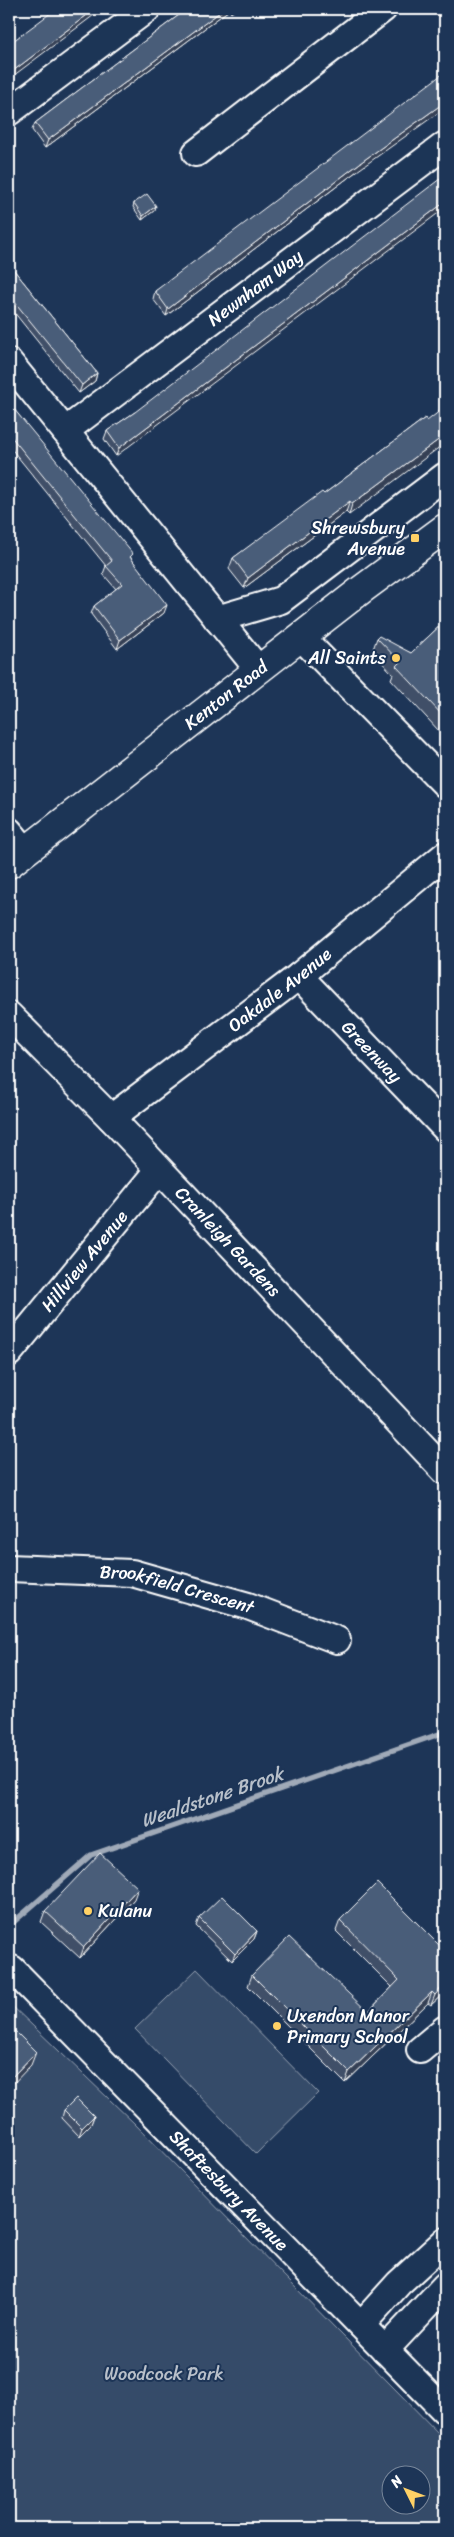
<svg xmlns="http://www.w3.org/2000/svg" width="454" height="2537" font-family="Sriracha,sans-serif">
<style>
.green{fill:#364b69;stroke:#9aa5b4;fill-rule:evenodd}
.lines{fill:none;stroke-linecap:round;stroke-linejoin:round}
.stream{stroke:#a0aab8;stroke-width:5.5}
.minor-casing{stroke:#fff;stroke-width:30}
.major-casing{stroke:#fff;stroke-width:31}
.minor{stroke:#1d3557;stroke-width:26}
.major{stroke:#1d3557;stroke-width:28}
.wall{fill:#405068;stroke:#fff}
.shaded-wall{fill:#344155;stroke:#fff}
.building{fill:#4a5d79;stroke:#fff}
.poi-dot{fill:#ffd166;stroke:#1d3557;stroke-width:2}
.labels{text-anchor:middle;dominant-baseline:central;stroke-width:4;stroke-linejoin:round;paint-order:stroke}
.street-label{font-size:18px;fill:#fff;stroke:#1d3557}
.poi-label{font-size:18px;fill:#fff;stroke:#1d3557;text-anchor:end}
.park-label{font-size:18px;fill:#b9c0ca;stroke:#1d3557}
.water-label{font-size:19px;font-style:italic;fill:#b8c0ca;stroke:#1d3557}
</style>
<rect width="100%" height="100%" fill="#1d3557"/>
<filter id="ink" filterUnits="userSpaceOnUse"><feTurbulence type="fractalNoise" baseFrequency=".02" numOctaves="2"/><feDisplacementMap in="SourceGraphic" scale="10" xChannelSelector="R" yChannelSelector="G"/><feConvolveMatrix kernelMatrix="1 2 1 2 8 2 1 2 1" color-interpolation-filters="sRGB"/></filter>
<g filter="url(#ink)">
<path class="green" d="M197,1969L318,2093L256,2154L135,2029Z
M9,2003L134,2123L445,2440V2528H9ZM392,2474H422V2504H392Z"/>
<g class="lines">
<path class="stream" d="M9,1926L91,1855L445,1732"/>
<g class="minor-casing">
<g id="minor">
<path d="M9,112L147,9"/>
<path d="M196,153L383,9"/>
<path d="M9,362L258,669"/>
<path id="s1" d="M65,431L445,145"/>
<path d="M217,619L281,600L445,476"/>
<path d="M301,637L445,784"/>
<path d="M9,831L25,850"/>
<path id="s2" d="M299,976L445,1128"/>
<path id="s3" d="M9,1015L111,1118L445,1471"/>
<path id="s4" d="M111,1118L299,976L445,855"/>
<path id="s5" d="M9,1353L159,1170"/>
<path id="s6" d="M9,1568L132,1573L248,1606L337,1640"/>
<path id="s7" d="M12,1969L445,2411"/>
<path d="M420,2050L445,2029"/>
<path d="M361,2325L399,2283L445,2241"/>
<path d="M385,2350L445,2286"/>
</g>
</g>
<g class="major-casing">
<g id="major">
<path id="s8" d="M9,864L361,590L445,528"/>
</g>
</g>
<use href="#minor" class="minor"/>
<use href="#major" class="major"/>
</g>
<path class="wall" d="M187,9H236L231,13L229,10L45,148L32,130L35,123Z
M357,171L166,316L153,299L155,291Z
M134,203L155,210L142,220L133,207Z
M9,264L97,373L95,381L79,393L9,306Z
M9,403L132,559L164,613L117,649L91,614L94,606L116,589L103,574L106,566L9,446Z
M135,412L116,456L104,439L107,431Z
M425,418L349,515L346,512L244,588L229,569L233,558L324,494Z
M445,621V725L439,731L391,679L393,674L372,652L377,638L411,653Z
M445,1872V1881L443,1879Z
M134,1899L80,1958L41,1922L45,1911Z
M199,1918L257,1931L254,1939L232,1961L196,1926Z
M340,1920L445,1992L431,2005L428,2003L345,2083L248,1986L252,1975L368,2012L392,1987L336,1931Z
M64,2110L94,2116L91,2124L79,2136L62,2118Z"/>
<path class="shaded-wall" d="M95,9H102L9,79V74Z
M224,9H230L229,10L45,148L48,140Z
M445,102V108L357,171L166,316L168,309L360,163Z
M445,202V208L116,456L119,448Z
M156,206L155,210L142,220L143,216Z
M97,373L95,381L79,393L82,385Z
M445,435V443L349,515L352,504Z
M350,501L346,512L244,588L248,578Z
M167,605L164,613L117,649L120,640Z
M445,716V725L439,731L444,717Z
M138,1888L134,1899L80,1958L84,1947Z
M257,1931L254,1939L232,1961L235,1954Z
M445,1984V1992L431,2005L435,1995Z
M432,1992L428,2003L345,2083L349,2072Z
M36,2052L31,2065L9,2088V2080Z
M94,2116L91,2124L79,2136L82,2128Z"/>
<path class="building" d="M56,9H95L9,74V44Z
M187,9H224L48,140L35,123Z
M445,72V102L360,163L168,309L155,291Z
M445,175V202L119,448L107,431L135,412Z
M147,194L156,206L143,216L134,203Z
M9,264L97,373L82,385L9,295Z
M9,403L133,554L130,557L167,605L120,640L94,606L122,584L106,566L112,561L9,434Z
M445,407V435L352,504L350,501L248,578L233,558L322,492L324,494L425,418L427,421Z
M445,621V716L444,717L396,666L400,662L377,638L379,636L411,653Z
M100,1853L138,1888L84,1947L45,1911Z
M377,1883L440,1946L445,1940V1984L435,1995L432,1992L349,2072L252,1975L289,1937L368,2012L399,1980L340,1920Z
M222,1896L257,1931L235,1954L199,1918Z
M9,2025L36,2052L9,2080Z
M76,2098L94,2116L82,2128L64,2110Z"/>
</g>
<g class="poi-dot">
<rect x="410" y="533" width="10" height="10" rx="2.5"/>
<circle cx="396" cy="658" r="5"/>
<circle cx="88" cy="1911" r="5"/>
<circle cx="277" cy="2026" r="5"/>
</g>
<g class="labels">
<g class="street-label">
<text stroke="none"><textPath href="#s1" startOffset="238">Newnham Way</textPath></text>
<text stroke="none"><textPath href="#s8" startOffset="275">Kenton Road</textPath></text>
<text stroke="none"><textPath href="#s4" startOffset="212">Oakdale Avenue</textPath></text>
<text stroke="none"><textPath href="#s2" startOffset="105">Greenway</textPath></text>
<text stroke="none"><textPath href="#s3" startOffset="315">Cranleigh Gardens</textPath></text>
<text stroke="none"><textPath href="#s5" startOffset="119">Hillview Avenue</textPath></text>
<text stroke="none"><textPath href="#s6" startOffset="170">Brookfield Crescent</textPath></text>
<text stroke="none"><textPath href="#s7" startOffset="310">Shaftesbury Avenue</textPath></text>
</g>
<g class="poi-label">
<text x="405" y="528">Shrewsbury<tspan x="405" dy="21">Avenue</tspan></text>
<text x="386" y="658">All Saints</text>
<text x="98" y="1911" text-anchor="start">Kulanu</text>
<text x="287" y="2016" text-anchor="start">Uxendon Manor<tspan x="287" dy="21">Primary School</tspan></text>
</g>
<g class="park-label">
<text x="164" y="2374">Woodcock Park</text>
</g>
<g class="water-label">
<text transform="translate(212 1797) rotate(-19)">Wealdstone Brook</text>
</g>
</g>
<rect width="454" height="2537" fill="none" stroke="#1d3557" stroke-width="30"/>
<rect x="15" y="15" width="424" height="2507" fill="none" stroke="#fff" stroke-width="2" filter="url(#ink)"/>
<g transform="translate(406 2490) rotate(312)"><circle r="24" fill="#1d3557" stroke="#77869a"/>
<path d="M0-4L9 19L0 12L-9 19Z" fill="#ffd166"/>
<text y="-8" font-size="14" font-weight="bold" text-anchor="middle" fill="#ffffff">N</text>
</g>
</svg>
